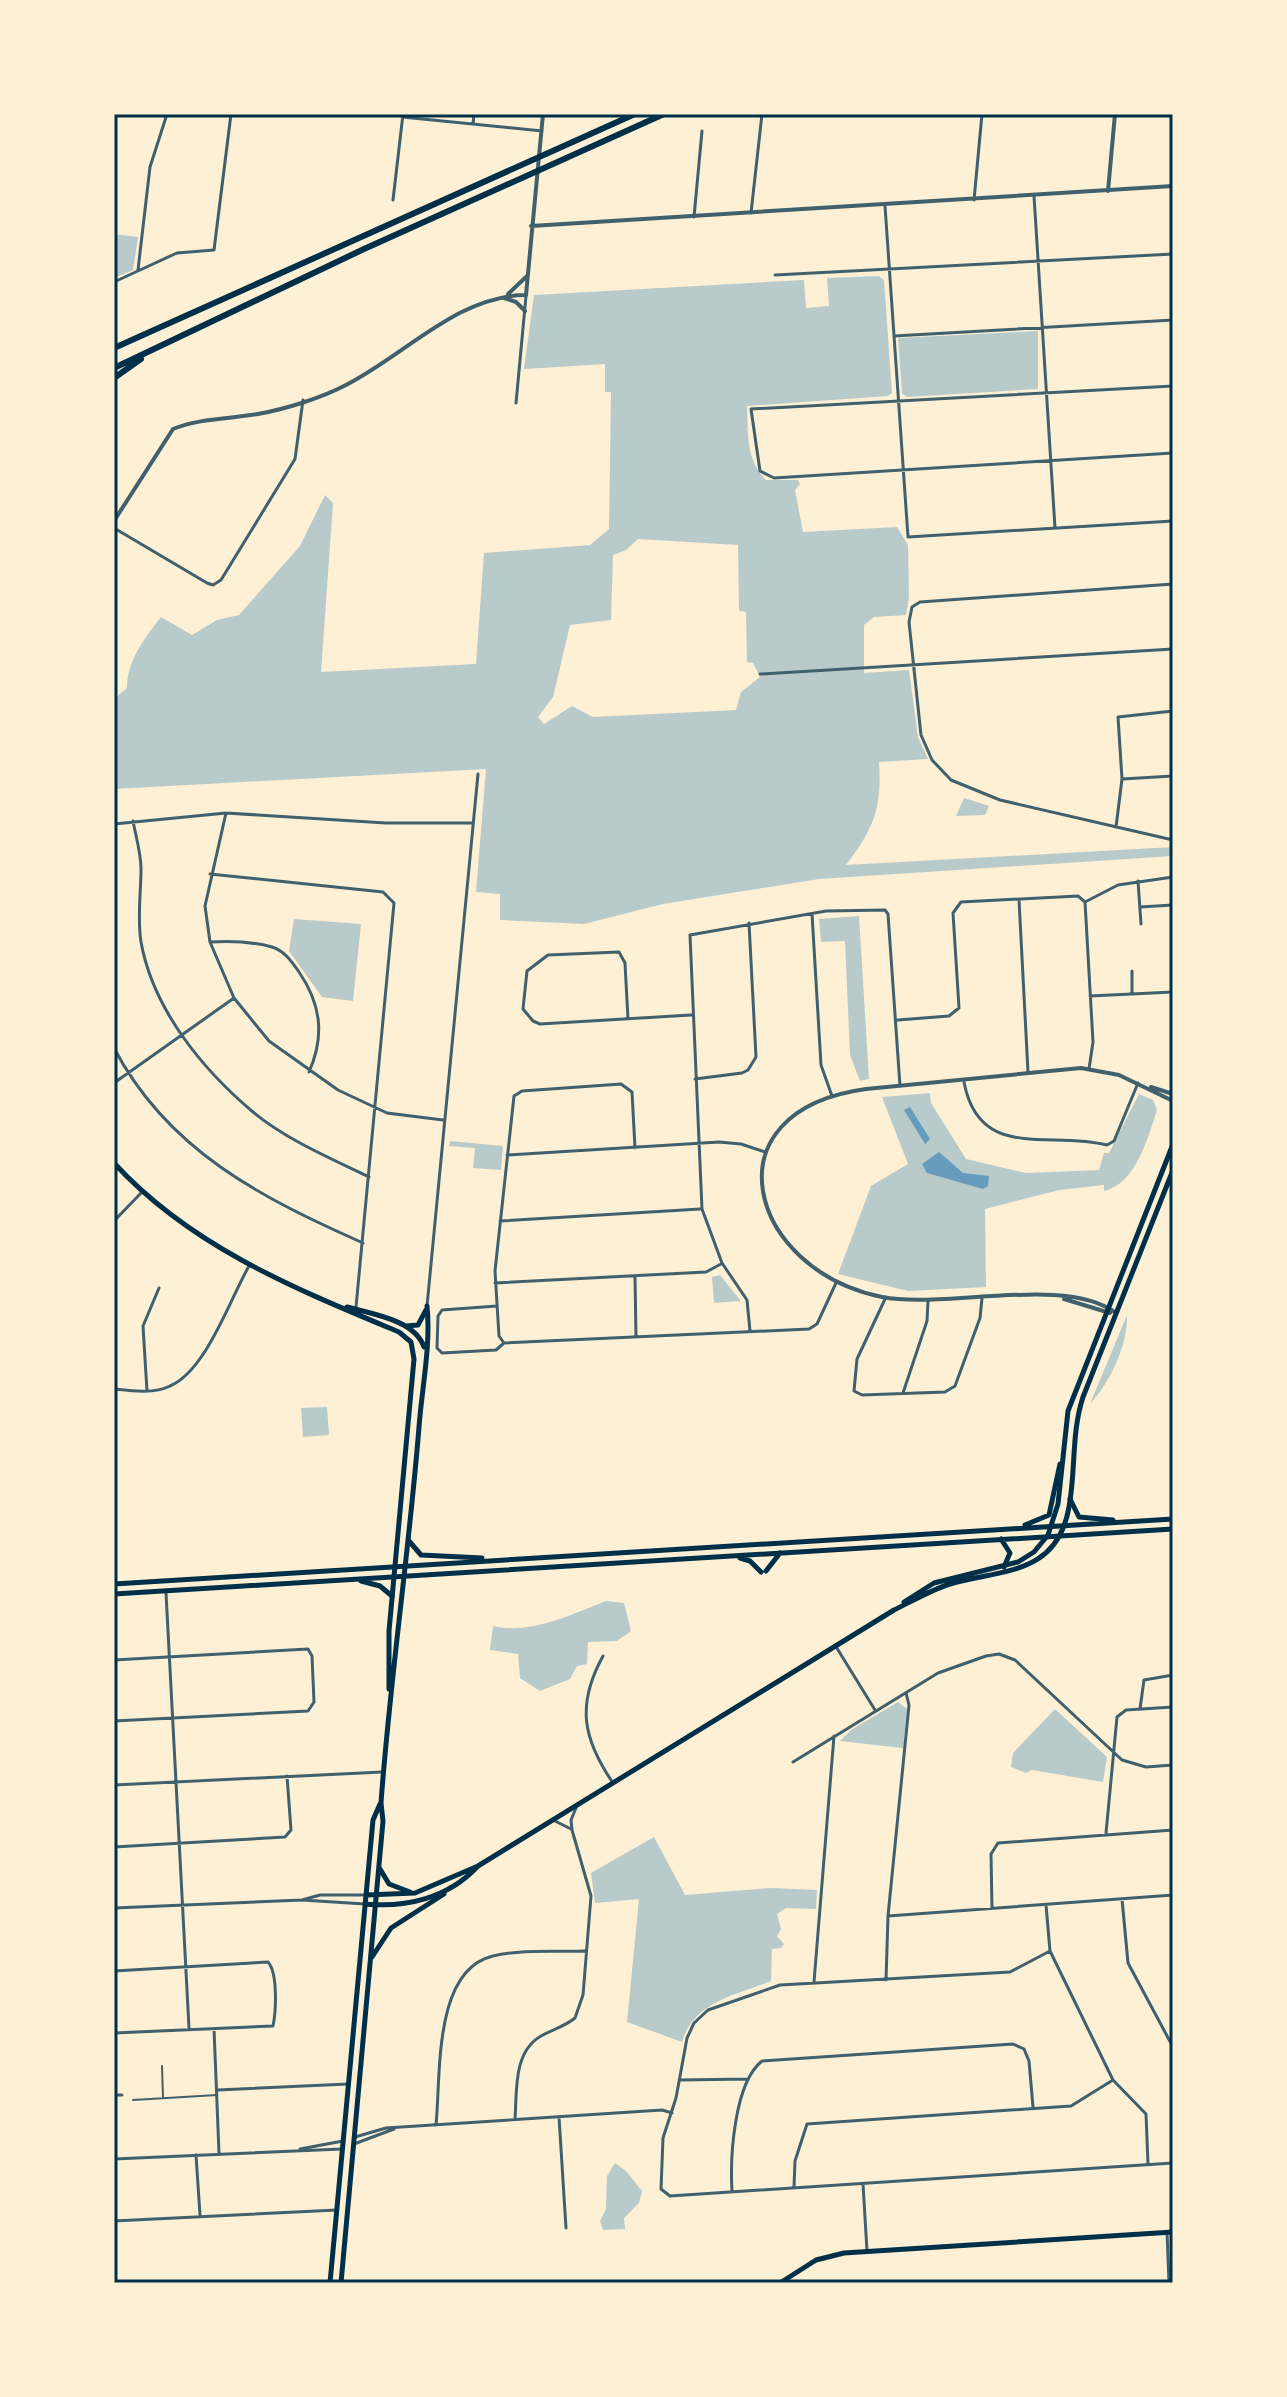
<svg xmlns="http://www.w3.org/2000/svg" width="1287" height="2397" font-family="Montserrat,sans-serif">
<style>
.green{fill:#b9caca;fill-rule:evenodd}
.water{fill:#669bbc}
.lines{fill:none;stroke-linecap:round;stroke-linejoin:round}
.service{stroke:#3f606c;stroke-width:2}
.minor{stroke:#3f606c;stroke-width:3}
.tertiary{stroke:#3f606c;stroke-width:4}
.secondary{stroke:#003049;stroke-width:5}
.primary{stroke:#003049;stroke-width:5}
.motorway{stroke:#003049;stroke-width:6}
.neatline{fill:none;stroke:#003049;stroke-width:3}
</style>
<rect width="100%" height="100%" fill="#fdf0d5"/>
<path class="green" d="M114,234L138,237L133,270L114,278Z
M879,276L884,280L892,393L888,396L747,406C748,433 746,460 766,480H798L800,484L795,490L803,532L897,527L908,545L909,597L906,615L874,617L864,625V673L909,670L918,737L928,759L879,762C882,808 874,828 846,865L1173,847V856L819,879L663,904L584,924L500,920V894L476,892L486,769L114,789V699L127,688C127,661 145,637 161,617L192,635L217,620L239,615L300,546L325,495L333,503L321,672L476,664L484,553L590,545L609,529L611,392H605V364L524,369L534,295L804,280L806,308L829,306L827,278ZM638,539L738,545L739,611L746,612L747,662L753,663L760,677L741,692L736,710L593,717L572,706L544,724L538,717L553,697L570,625L611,620L613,555L626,550Z
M1038,331V389L907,397L902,393L898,338Z
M964,798L989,806L985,815L956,816Z
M859,916L869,1079L860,1081L850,1055L845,941L821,942L819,919Z
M294,919L361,924L353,1001L322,997L289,951Z
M930,1093L931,1103L966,1159L1026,1173L1099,1170L1104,1153H1109L1139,1094L1153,1100L1157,1110C1148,1137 1136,1184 1104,1191V1185L1059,1190L985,1209L986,1287L908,1291L838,1274L871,1186L908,1164L882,1097Z
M450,1141L503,1146L501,1170L473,1168L475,1148L449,1146Z
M720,1275L740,1300V1301L714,1303L712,1277Z
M1127,1315C1128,1346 1109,1384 1090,1404Z
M327,1407L329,1435L303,1437L301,1408Z
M606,1601L624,1603L631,1631L617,1641L588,1642L587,1664L577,1666L570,1679L540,1691L520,1678L518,1654L490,1650L493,1626C530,1635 573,1614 606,1601Z
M898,1702L907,1709L903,1748L840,1741L851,1730Z
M1055,1709L1107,1757L1103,1782L1032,1770L1026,1773L1011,1767L1013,1753Z
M654,1837L685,1895L770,1888L817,1890L816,1909L786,1908L777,1914L781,1929L777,1936L784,1944L781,1948L772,1949L771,1981C736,1995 693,2002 682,2042L627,2022L639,1899L595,1903L591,1873Z
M615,2163L626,2171L642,2191L639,2203L624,2218L625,2229L603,2230L600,2221L606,2209L607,2176Z"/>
<path class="water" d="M910,1107L930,1139L925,1144L904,1110Z
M939,1152L963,1173L989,1176L988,1186L983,1189L927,1173L922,1164Z"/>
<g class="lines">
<path class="service" d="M162,2066L163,2097
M133,2100L217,2095"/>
<path class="minor" d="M402,117L542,131
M473,124L474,114
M1034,196L1055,528
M393,200L403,114
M974,200L982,114
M885,206L908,537L1173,521
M751,213L762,114
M694,217L702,131
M138,270L150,167L167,114
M775,275L1173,254
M114,282L177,253L214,250L231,114
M894,336L1173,320
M1173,386L751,409L760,471L774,478L1173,453
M516,403L526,296
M114,528L207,583L213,585L221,580L295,459L303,400
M1173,584L920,602L912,607L909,622L921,735L932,760L951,780L1000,800L1173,840
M760,674L1173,649
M1122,779L1173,776
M226,813L205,906L210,942L234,998L269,1041L338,1090L387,1113L443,1120
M133,821C136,837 141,853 141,869C141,893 137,918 141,942C153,1009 202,1069 253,1112C287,1140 330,1158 369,1177
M114,824L226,813L386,823H473
M1116,827L1122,779L1118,717L1173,711
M210,874L383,892L394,903L356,1307
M1138,881L1141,924
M1019,900L1028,1072
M1085,902L1093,1042L1089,1069
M1085,902L1118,885L1173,877
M1140,907L1173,905
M812,914L821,1065L832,1096
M210,942C228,941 254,942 272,947C285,951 292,962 299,972C321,1004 325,1036 309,1072
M1132,971V994
M1090,996L1173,992
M1172,1013L1173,1011
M628,1019L625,963L619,952L548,955L527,971L523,1009L533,1021L540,1024L691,1015
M898,1020L949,1016L959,1008L953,913L961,902L1078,896L1085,902
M114,1048C168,1151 262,1198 363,1243
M695,1079L742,1073L748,1070L756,1057L749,923
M964,1082C979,1162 1049,1130 1107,1145L1114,1141L1138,1083
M114,1083L234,998
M635,1148L632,1092L621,1084L522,1091L514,1096L495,1271L499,1336L504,1343L809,1329L817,1324L836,1283
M507,1155L719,1142L741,1144L765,1152
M114,1221L142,1192
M500,1221L700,1209
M635,1277L636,1337
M495,1283L706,1272L721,1264
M886,1297L857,1359L854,1391L862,1395L945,1392L955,1386L980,1318L982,1298
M427,1306L478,774
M497,1306L442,1310L438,1316L437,1348L442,1353L496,1350L504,1343
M750,1331L747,1300L722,1263L702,1209L690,935L826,911L885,910L888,914L900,1086
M114,1389C132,1391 154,1394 170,1386C206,1371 230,1299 249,1266
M147,1391L143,1326L159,1288
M903,1393L927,1321L928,1301
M166,1593L189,2028
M835,1645L875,1710
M603,1656C576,1705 583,1739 613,1783
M114,1660L308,1649L312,1656L314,1702L308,1711L114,1721
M1140,1709L1144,1680L1173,1675
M793,1762L938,1673L986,1656L999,1654L1015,1660L1122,1760L1146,1767L1173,1765
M114,1785L382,1772
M553,1820L571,1829
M1106,1833L1117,1717L1126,1710L1173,1707
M114,1847L285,1837L291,1830L287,1776
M1122,1899L1128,1963L1173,2047
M302,1900L320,1895H365
M1046,1905L1050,1951L1113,2080L1146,2114L1148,2164
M114,1908L302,1900L365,1904
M992,1908L991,1854L998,1843L1173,1830
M888,1916L1173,1895
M1050,1951L1010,1972L780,1985L708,2010L694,2023L687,2038L676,2098L663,2138L661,2189L670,2196L1173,2163
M114,1971L268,1962C278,1973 276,2011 273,2026L114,2033
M886,1980L888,1916L909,1705L906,1693
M814,1982L834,1736
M214,2029L219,2153
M680,2080L748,2079
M218,2090L348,2084
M114,2095H122
M559,2117L566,2228
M515,2119C517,2091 513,2052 541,2036C553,2029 564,2027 575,2018L583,1995L591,1896L572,1830L571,1820L576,1808
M436,2125C441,2075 433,1970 493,1956C522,1949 555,1952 585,1951
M355,2137L386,2128L662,2110L672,2113
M354,2144L394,2129
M300,2149L343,2141
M196,2155L200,2215
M114,2159L342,2149
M863,2184L867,2251
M794,2187L795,2161L807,2124L1071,2106L1113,2080
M732,2191C730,2157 734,2083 762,2061L1013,2044L1024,2049L1029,2061L1033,2107
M114,2221L337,2210
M1167,2232L1169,2283"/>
<path class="tertiary" d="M1108,191L1115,114
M531,226L1173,186
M508,294L527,276
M504,298L516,302L525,311
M114,521L173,429C200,418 230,419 258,414C286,409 321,398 346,385C404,356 458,295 526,295L543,114
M1151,1087L1173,1094
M1064,1299L1110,1313
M1116,1313C1066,1275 945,1309 882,1297C748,1270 704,1111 866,1089L1081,1068L1119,1075L1173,1101"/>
<path class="secondary" d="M114,1163C191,1247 296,1289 399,1332L411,1342L414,1359L389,1631V1689
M347,1307C372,1314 415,1320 424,1347
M406,1326L418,1325L426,1310
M904,1602L934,1583L1018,1562L1034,1552L1048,1535L1058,1504L1068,1411L1173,1144
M380,1869L389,1884L410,1892
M366,1895L415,1893L478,1866L894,1610C912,1601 931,1590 950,1584C1002,1569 1057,1576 1069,1507C1076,1470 1071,1434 1083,1397L1173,1170
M365,1904C406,1908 448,1898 477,1867
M372,1957L391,1928L444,1894
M330,2283L373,1820L380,1804
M341,2283L383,1821L381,1803C390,1678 409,1553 419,1427C422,1387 431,1345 427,1306
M780,2283L816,2260L844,2253L1173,2232"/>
<path class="primary" d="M1070,1499L1079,1517L1113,1520
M1025,1525L1049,1515L1060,1464
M1001,1539L1010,1553L1004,1567
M409,1541L421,1555L482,1558
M740,1558L750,1561L761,1572
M766,1571L780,1553
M361,1581L380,1586L392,1596
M114,1584L1173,1519
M114,1594L1173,1529"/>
<path class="motorway" d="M114,348L635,114
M114,368L364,249L664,114
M114,378L141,359"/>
</g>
<rect width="1287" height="2397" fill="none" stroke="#fdf0d5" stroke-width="232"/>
<rect x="116" y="116" width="1055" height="2165" class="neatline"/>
</svg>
